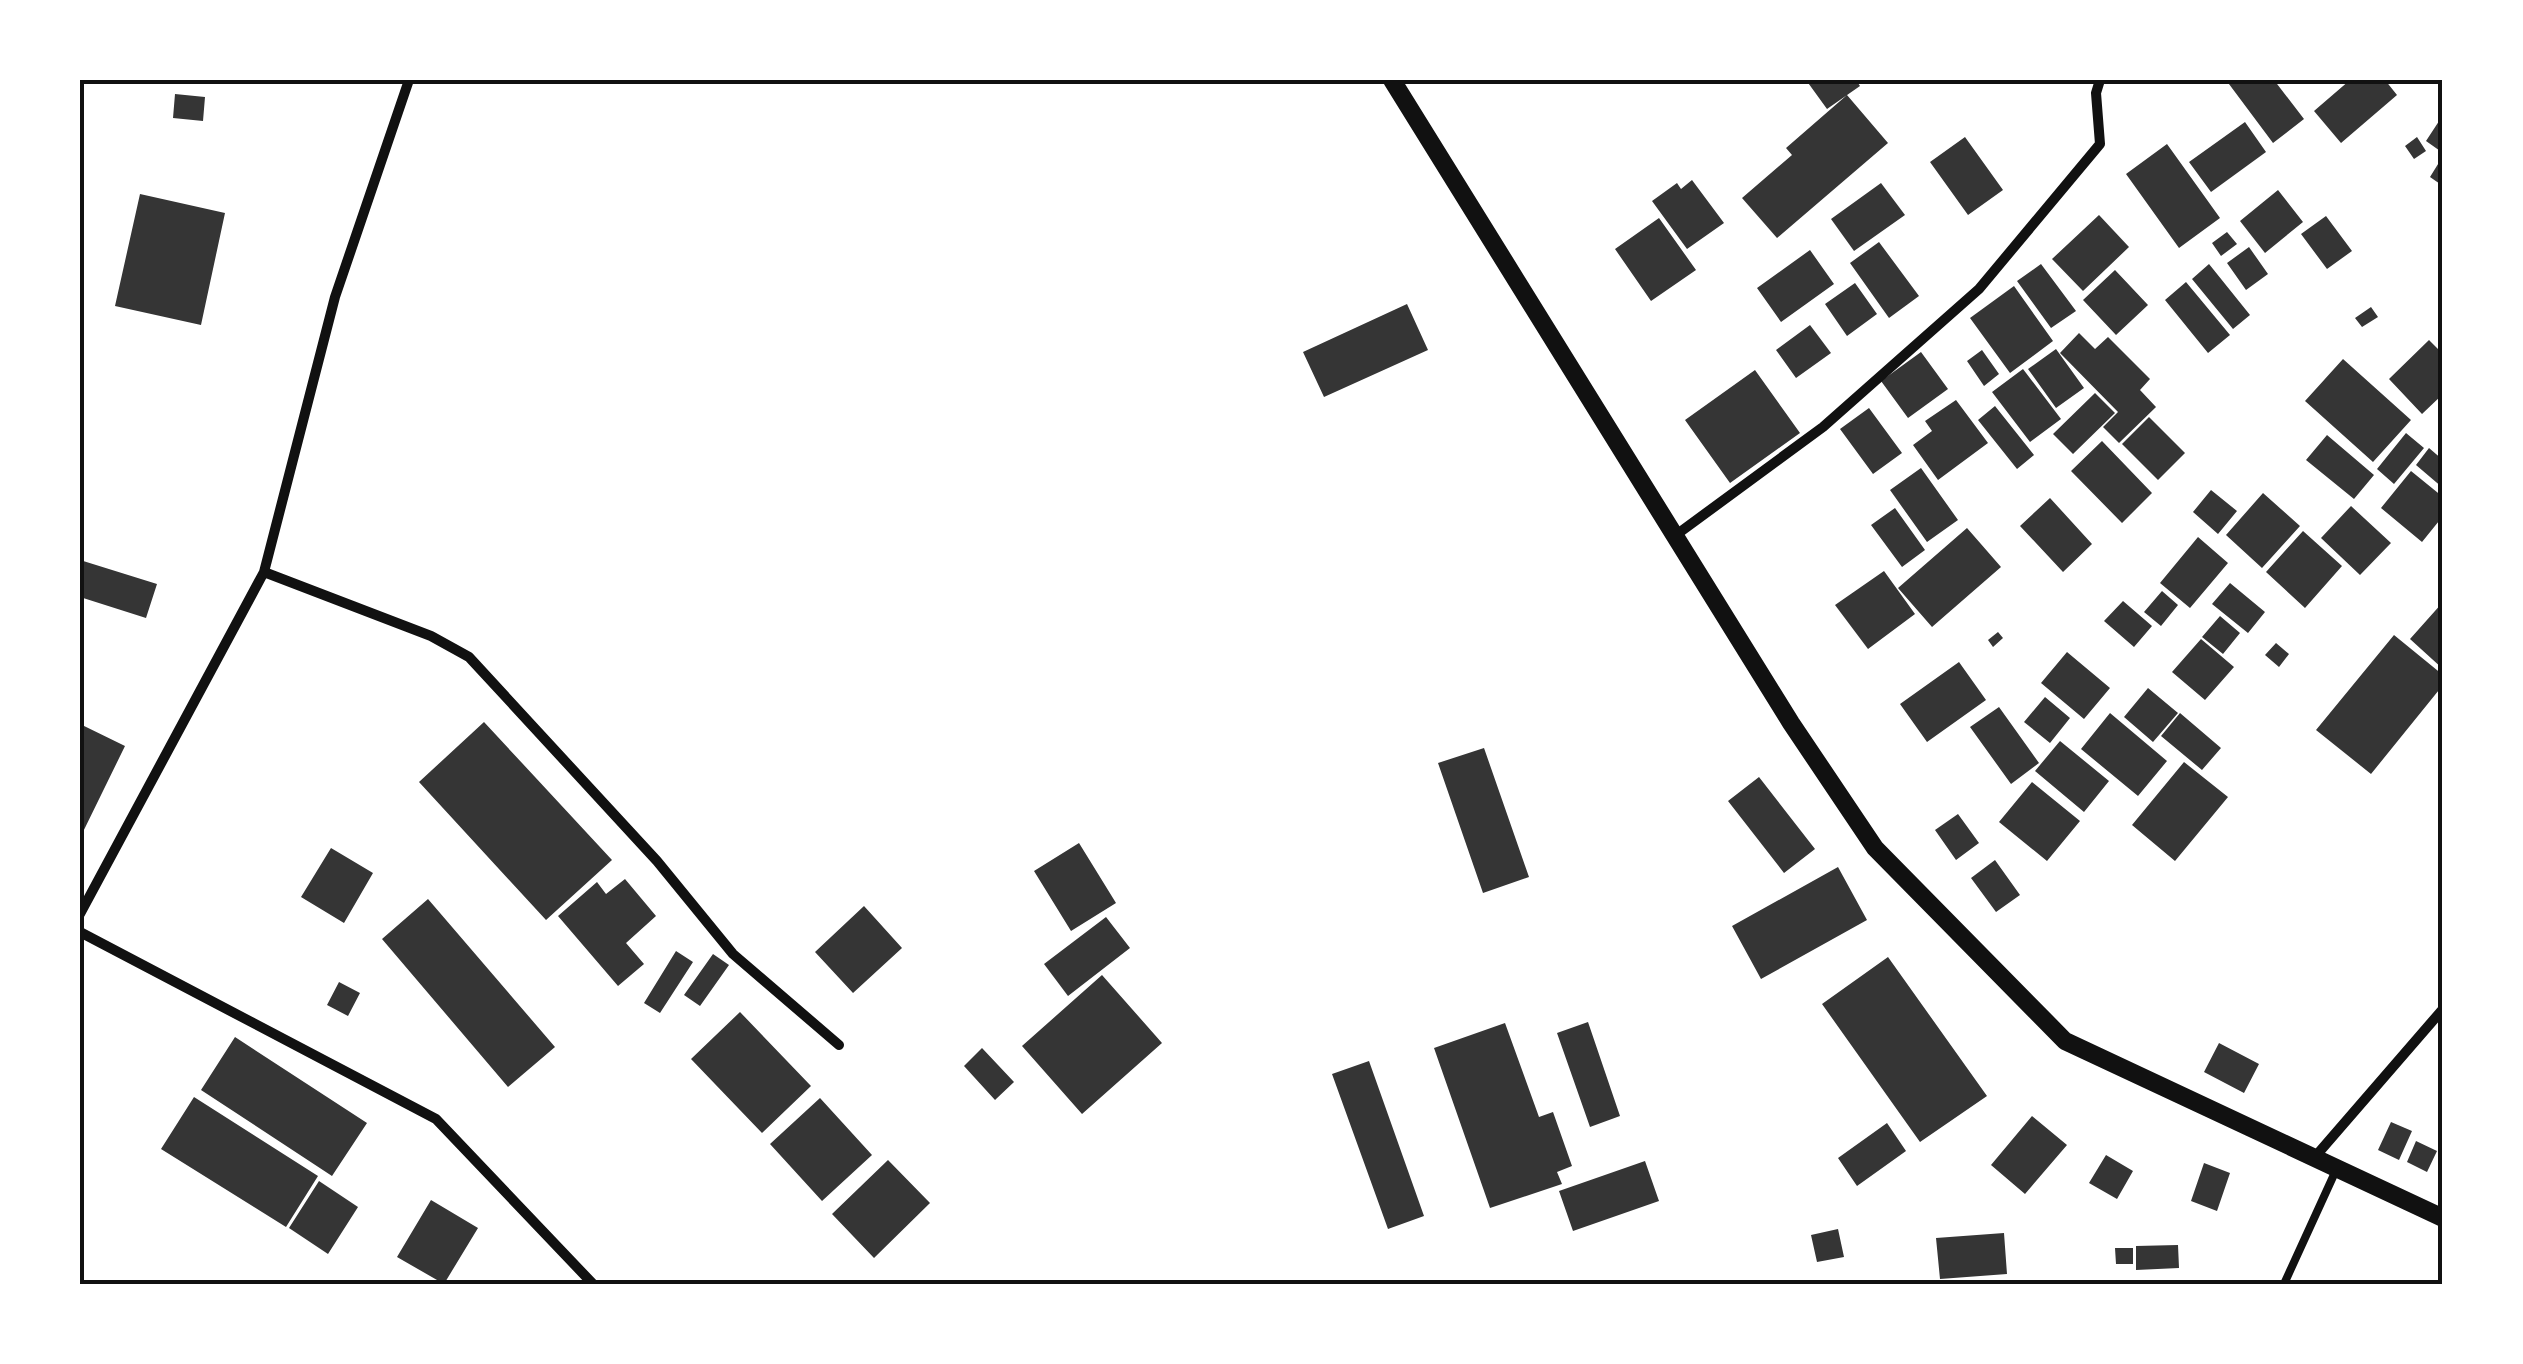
<svg xmlns="http://www.w3.org/2000/svg" width="2523" height="1364" font-family="Raleway,sans-serif">
<style>
.building{fill:#353535}
.lines{fill:none;stroke-linecap:round;stroke-linejoin:round}
.service{stroke:#111;stroke-width:8}
.minor{stroke:#111;stroke-width:10}
.tertiary{stroke:#111;stroke-width:18}
.neatline{fill:none;stroke:#111;stroke-width:4}
</style>
<rect width="100%" height="100%" fill="#fff"/>
<path class="building" d="M1806,80H1856L1860,86L1827,109Z
M2226,80H2274L2304,119L2273,143Z
M2350,80H2385L2397,95L2341,143L2314,111Z
M175,94L205,97L203,121L173,118Z
M1847,95L1888,143L1777,238L1742,198L1792,155L1786,148Z
M2443,115V153L2426,141Z
M2245,122L2266,152L2211,192L2189,162Z
M1965,137L2003,190L1968,215L1930,162Z
M2417,137L2426,151L2414,159L2405,146Z
M2167,144L2220,218L2179,248L2126,174Z
M2443,156V186L2430,177Z
M1692,180L1724,223L1687,249L1652,201L1677,183L1681,189Z
M1881,183L1905,215L1854,251L1831,219Z
M2278,190L2303,222L2265,253L2240,221Z
M140,194L225,213L201,325L115,306Z
M2099,215L2129,247L2083,291L2052,259Z
M2326,216L2352,251L2327,269L2301,234Z
M1659,218L1696,270L1651,301L1615,249Z
M2227,232L2237,244L2221,256L2212,243Z
M1879,242L1919,296L1889,318L1850,263Z
M2249,247L2268,274L2246,290L2227,263Z
M1810,250L1834,284L1781,322L1757,288Z
M2041,264L2076,311L2051,328L2017,281Z
M2209,264L2250,315L2233,329L2192,279Z
M2115,270L2148,305L2116,335L2083,300Z
M2186,282L2230,335L2208,353L2165,300Z
M1855,283L1877,314L1847,336L1825,304Z
M2014,286L2053,341L2010,373L1970,318Z
M1407,304L1428,350L1324,397L1303,352Z
M2371,307L2378,317L2362,327L2355,318Z
M1810,325L1831,353L1796,378L1776,350Z
M2079,333L2095,349L2108,337L2150,379L2140,390L2156,407L2119,443L2103,427L2118,412L2060,353Z
M2429,340L2443,354V394L2422,414L2389,379Z
M2056,349L2084,388L2056,408L2028,369Z
M1982,350L1999,374L1984,386L1967,361Z
M1921,352L1948,389L1908,418L1881,381Z
M2343,359L2411,420L2373,462L2305,401Z
M2023,369L2061,419L2030,442L1992,392Z
M1755,370L1800,433L1730,483L1685,420Z
M2095,393L2115,413L2073,454L2053,434Z
M1956,400L1988,443L1938,480L1913,445L1932,431L1925,421Z
M1995,406L2034,455L2017,469L1978,420Z
M1869,408L1902,453L1873,474L1840,429Z
M2149,417L2185,453L2158,480L2122,444Z
M2406,433L2424,448L2394,484L2377,469Z
M2327,435L2374,475L2354,499L2306,460Z
M2102,441L2152,493L2122,523L2071,471Z
M2429,448L2443,460V488L2416,465Z
M1921,468L1958,520L1927,542L1890,490Z
M2411,471L2443,497V516L2422,542L2381,508Z
M2211,490L2237,511L2218,534L2193,512Z
M2263,493L2300,526L2262,568L2226,535Z
M2050,498L2092,544L2063,572L2020,526Z
M2351,506L2391,543L2360,575L2321,538Z
M1895,508L1925,550L1902,567L1871,525Z
M1967,528L2001,567L1932,627L1898,588Z
M2303,531L2342,566L2305,608L2266,572Z
M2198,537L2228,563L2190,608L2160,583Z
M80,560L157,584L146,618L80,597Z
M1884,571L1915,614L1868,649L1835,605Z
M2230,583L2265,612L2248,633L2212,604Z
M2162,591L2178,605L2161,626L2144,612Z
M2123,601L2152,626L2134,647L2104,621Z
M2443,602V669L2410,639Z
M2220,616L2240,633L2223,654L2202,637Z
M1998,632L2003,638L1993,647L1988,640Z
M2394,635L2443,675V685L2371,774L2316,730Z
M2201,639L2234,667L2205,700L2172,672Z
M2276,643L2289,654L2279,667L2265,655Z
M2067,652L2110,688L2084,719L2041,683Z
M1959,662L1986,700L1927,742L1900,704Z
M2148,688L2178,713L2153,742L2124,717Z
M2045,697L2070,718L2050,743L2024,722Z
M1999,707L2039,763L2011,784L1970,727Z
M2110,713L2167,761L2138,796L2081,749Z
M2180,713L2221,748L2202,770L2161,736Z
M484,722L612,860L546,920L419,782Z
M80,724L125,746L80,838Z
M2060,741L2109,781L2084,812L2035,771Z
M1484,748L1529,877L1483,893L1438,763Z
M2184,762L2228,797L2175,861L2132,825Z
M1759,777L1815,849L1784,873L1728,801Z
M2032,782L2080,821L2047,861L1999,822Z
M1958,814L1979,843L1956,860L1935,830Z
M1079,843L1116,903L1071,931L1034,871Z
M331,848L373,873L344,923L301,897Z
M1995,860L2020,895L1996,912L1971,878Z
M1838,867L1867,920L1761,979L1732,926Z
M625,879L656,916L626,943L644,964L618,986L558,916L597,882L606,894Z
M428,899L555,1047L508,1087L382,939Z
M864,906L902,948L853,993L815,952Z
M1106,917L1130,948L1068,996L1044,964Z
M676,951L693,962L660,1013L644,1003Z
M713,954L729,965L700,1006L684,995Z
M1888,957L1987,1096L1920,1142L1822,1004Z
M1102,975L1162,1043L1082,1114L1022,1046Z
M339,982L360,993L348,1016L327,1005Z
M740,1012L811,1086L762,1133L691,1059Z
M1588,1022L1620,1116L1590,1127L1557,1033Z
M1505,1023L1539,1117L1553,1112L1572,1166L1557,1172L1562,1184L1490,1208L1434,1048Z
M235,1037L367,1123L332,1176L201,1090Z
M2219,1043L2259,1064L2244,1093L2204,1072Z
M982,1048L1014,1082L995,1100L964,1066Z
M1369,1061L1424,1216L1388,1229L1332,1074Z
M194,1097L318,1176L286,1227L161,1149Z
M820,1098L872,1155L822,1201L770,1144Z
M2032,1116L2067,1145L2025,1194L1991,1165Z
M2391,1122L2412,1131L2399,1160L2378,1150Z
M1887,1123L1906,1151L1857,1186L1838,1158Z
M2416,1141L2437,1151L2427,1172L2407,1162Z
M2106,1155L2133,1171L2117,1199L2089,1183Z
M888,1160L930,1203L874,1258L832,1214Z
M1645,1161L1659,1201L1573,1231L1559,1191Z
M2204,1163L2230,1173L2217,1211L2191,1201Z
M319,1181L358,1207L328,1254L289,1228Z
M431,1200L478,1228L444,1284L397,1257Z
M1838,1229L1844,1257L1817,1262L1811,1235Z
M2004,1233L2007,1274L1940,1279L1936,1238Z
M2178,1245L2179,1268L2136,1270V1246Z
M2115,1248H2133V1264H2116Z"/>
<g class="lines">
<path class="service" d="M2284,1284L2337,1168"/>
<path class="minor" d="M1676,535L1823,427L1979,289L2100,144L2096,93L2100,80
M264,572L431,636L469,657L657,861L733,954L839,1045
M80,914L264,572L335,297L409,80
M80,932L436,1119L593,1284
M2314,1158L2443,1009"/>
<path class="tertiary" d="M1392,80L1791,723L1875,848L2065,1041L2443,1218"/>
</g>
<rect width="2523" height="1364" fill="none" stroke="#ffffff" stroke-width="165"/>
<rect x="82" y="82" width="2358" height="1200" class="neatline"/>
</svg>
